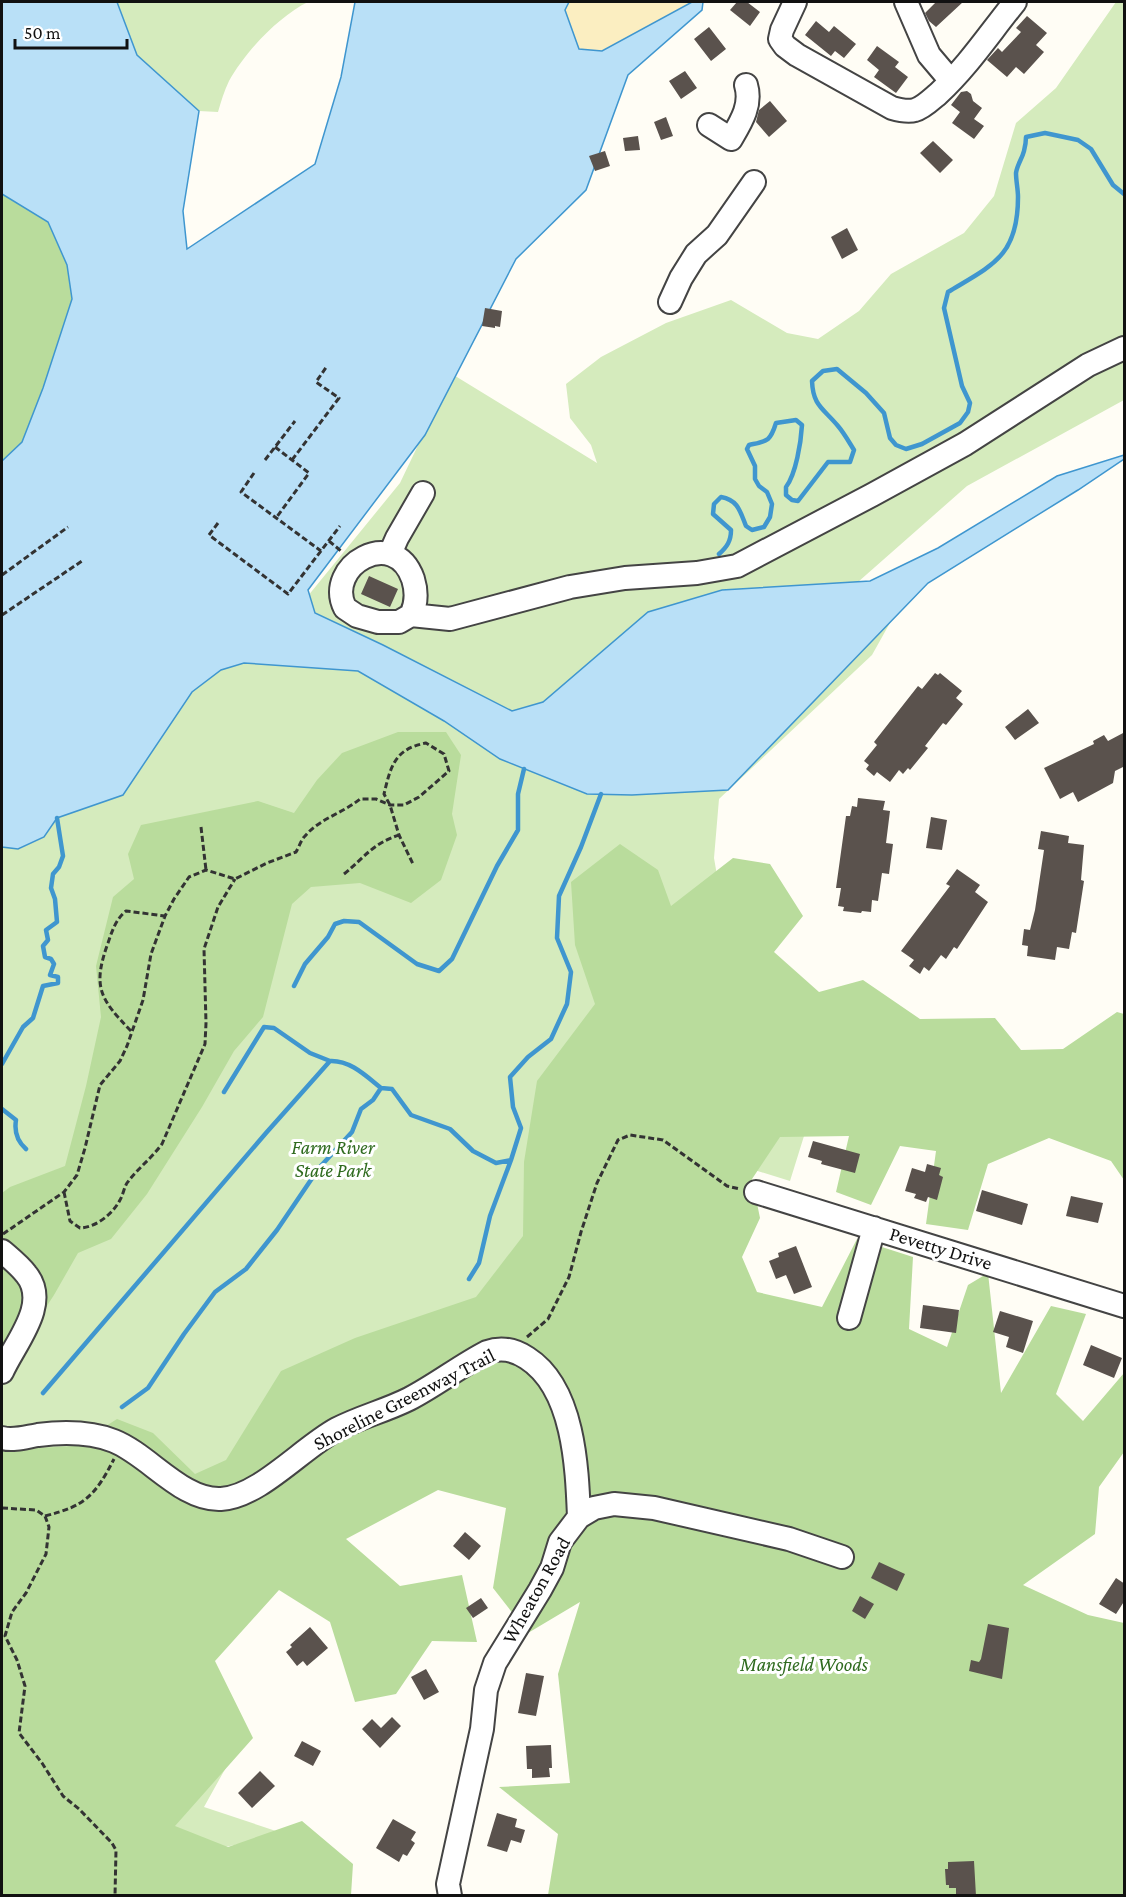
<svg xmlns="http://www.w3.org/2000/svg" width="1126" height="1897" font-family="'Crimson Pro',serif">
<style>
.green{fill:#d5ebbd}
.forest{fill:#b9dc9c}
.sand{fill:#fbeec1}
.water{fill:#b9e0f7;stroke:#3f96cf;stroke-width:1.5}
.lines{fill:none;stroke-linecap:round;stroke-linejoin:round}
.stream{stroke:#3f96cf;stroke-width:4.5}
.building{fill:#5a524d}
.minor-casing{stroke:#444;stroke-width:26}
.path{stroke:#333;stroke-width:3;stroke-dasharray:6 3;stroke-linecap:butt}
.minor{stroke:#fff;stroke-width:22}
.labels{text-anchor:middle;dominant-baseline:central;stroke-width:6;stroke-linejoin:round;paint-order:stroke}
.park-label{font-size:20px;font-style:italic;fill:#2f6b1f;stroke:#fff}
.street-label{font-size:20px;fill:#111;stroke:#fff}
</style>
<rect width="100%" height="100%" fill="#fffdf5"/>
<path class="green" d="M117,2H308C279,16 245,52 229,81C224,91 221,102 218,112L199,111L137,55Z
M1116,2H1124V400L967,486L858,582L891,621L872,655L719,799L714,858L720,893L823,1075L790,1181L735,1164L458,1466L220,1593L196,1655L239,1744L204,1807L285,1834L2,1896V847L19,849L44,837L57,818L123,795L192,692L221,670L244,663L303,602L400,483L452,374L597,463L591,445L570,418L566,384L601,357L666,323L731,300L787,333L818,339L859,311L891,274L964,233L994,196L1016,123L1056,88Z"/>
<path class="forest" d="M2,194L48,222L67,265L72,299L43,388L22,442L2,461Z
M398,732H446L461,755L452,814L457,835L441,880L411,903L360,883L311,887L292,904L263,1017L234,1051L202,1107L147,1194L111,1239L78,1253L54,1295L2,1375V1193L10,1187L65,1166L86,1086L101,1017L96,966L113,897L134,879L128,854L141,825L258,801L294,813L317,780L342,753Z
M620,844L658,870L671,906L733,858L770,864L803,916L774,952L819,992L863,980L920,1019L995,1018L1021,1050L1063,1049L1117,1012L1124,1014V1180L1111,1161L1049,1138L988,1164L968,1230L926,1224L936,1151L900,1146L871,1205L836,1192L849,1136L780,1137L752,1179L760,1218L742,1257L757,1292L822,1307L857,1239L913,1257L909,1329L947,1347L968,1285L988,1273L1001,1393L1051,1306L1086,1314L1056,1394L1083,1421L1124,1373V1452L1099,1487L1095,1534L1023,1585L1088,1615L1124,1623V1895H548L558,1834L499,1787L570,1783L558,1674L580,1602L528,1633L493,1588L506,1508L438,1490L346,1539L400,1586L462,1575L477,1642L432,1641L396,1694L355,1702L330,1622L279,1590L215,1661L253,1738L175,1826L228,1847L302,1821L353,1864L351,1895L2,1896V1450L75,1446L117,1419L153,1433L195,1474L226,1460L281,1371L355,1338L476,1297L523,1236L524,1162L537,1081L595,1004L575,945L571,882Z"/>
<path class="sand" d="M569,2H692L602,51L579,49L565,10Z"/>
<path class="water" d="M2,2H117L137,55L199,111L183,211L187,249L315,164L341,77L355,2H569L565,10L579,49L602,51L692,2H703L702,10L628,75L586,190L516,259L425,435L308,590L315,613L383,645L512,711L543,702L648,612L722,590L870,581L938,548L1057,476L1124,455V459L1078,490L928,583L728,790L632,795L587,794L500,759L444,721L358,671L244,663L221,670L192,692L123,795L57,818L44,837L18,849L2,847V461L22,442L43,388L72,299L67,265L48,222L2,194Z"/>
<g class="lines">
<path class="stream" d="M719,554C727,547 731,541 731,530L713,514L714,504L721,497C738,500 740,511 746,526L752,530L764,527L770,517L772,504L767,492L759,486L755,479V466L747,449L749,445C767,441 770,442 776,423L796,420L802,425C801,442 796,474 786,487V495L792,500L798,501L828,462H850L854,450C849,442 844,433 838,426C823,408 813,406 812,381L823,371L837,369L866,393L884,413L890,438L896,445L906,449L922,444L960,423L968,412L970,403L962,386L944,308L948,292C993,265 1018,256 1018,197C1018,189 1016,181 1016,173C1017,165 1022,159 1024,151C1025,147 1026,142 1026,137L1045,133L1078,140L1091,149L1113,185L1124,194
M294,986L305,964L328,937L335,924L344,921L359,922L417,964L439,971L452,959L497,866L518,830V794L524,769
M2,1064L23,1027L33,1018L43,986L58,983V977L50,975L54,964L51,959L45,957L43,946L48,940L46,930L57,922L55,899L51,888L53,874L59,867L63,856L57,818
M224,1092L264,1027L274,1028L310,1053L330,1061
M2,1109L16,1120C14,1132 17,1141 26,1149
M469,1279L479,1263L490,1216L511,1160
M43,1393L266,1133L330,1061C350,1060 366,1076 381,1088
M122,1407L148,1388L184,1334L215,1292L246,1269L277,1230L319,1168L352,1132L361,1109L373,1100L381,1088L392,1089L411,1115L450,1129L473,1151L496,1163L511,1160L521,1128L513,1107L510,1077L528,1057L551,1039L567,1004L571,972L557,938L559,896L581,847L601,794"/>
</g>
<path class="building" d="M737,2H747L760,12L750,26L730,10Z
M936,2H963L936,27L929,21L925,13Z
M1027,16L1047,33L1036,45L1044,52L1024,74L1016,67L1007,77L987,60L998,48L1002,52L1021,32L1016,28Z
M816,21L829,32L834,26L856,44L844,58L835,51L831,56L805,35Z
M709,27L726,49L711,61L694,39Z
M877,46L899,62L895,67L908,77L896,93L874,77L879,70L867,60Z
M685,71L697,88L681,99L669,81Z
M967,91L971,94L973,101L982,108L974,119L984,126L974,139L952,123L960,112L951,105L961,92Z
M770,101L787,121L769,137L756,122L759,110Z
M666,117L673,136L661,140L654,122Z
M638,136L640,150L625,151L623,138Z
M933,141L953,160L940,173L920,153Z
M605,151L610,166L595,171L589,156Z
M847,228L858,250L842,259L831,237Z
M485,308L502,311L500,327L495,326V328L482,326Z
M369,576L398,589L390,607L361,594Z
M935,673L938,675L940,673L962,691L956,698L963,704L946,725L943,723L925,746L928,748L910,770L908,768L903,774L899,770L890,782L877,772L874,776L866,769L869,765L864,761L877,745L874,742L918,686L922,689Z
M1028,709L1039,723L1015,740L1005,727Z
M1125,732V766L1115,771L1113,783L1078,802L1073,792L1060,799L1044,768L1094,744L1093,741L1104,735L1108,741Z
M858,798L885,801L883,810L890,811L886,843L893,844L889,874L882,873L878,901L872,900L871,912L862,911L861,913L843,911L844,907L838,906L841,888H836L846,816H850L852,806L857,807Z
M931,817L947,820L942,850L926,848Z
M1041,831L1069,836L1068,843L1084,845L1081,880L1084,881L1076,933L1072,932L1069,949L1057,947L1055,960L1027,956L1028,946L1022,945L1024,929L1030,930L1035,910L1044,850L1038,849Z
M957,869L980,885L975,892L988,902L957,949L954,947L946,959L941,955L929,971L924,967L920,974L909,966L914,960L901,951L950,886L946,884Z
M813,1141L860,1154L855,1173L821,1164L822,1161L808,1157Z
M927,1164L941,1168L939,1175L943,1177L937,1200L928,1197L926,1202L914,1198L916,1194L905,1191L912,1168L925,1172Z
M982,1190L1028,1204L1022,1225L976,1211Z
M1071,1196L1103,1203L1098,1223L1066,1216Z
M796,1246L812,1287L794,1294L786,1275L776,1279L769,1261L779,1257L778,1253Z
M923,1305L959,1310L956,1333L920,1328Z
M1000,1311L1033,1321L1023,1353L1006,1347L1009,1337L993,1332Z
M1091,1345L1122,1358L1114,1378L1083,1365Z
M465,1532L481,1546L469,1560L453,1546Z
M879,1562L905,1574L897,1591L871,1578Z
M1116,1578L1125,1584V1600L1116,1614L1099,1604Z
M860,1596L874,1604L865,1619L852,1611Z
M481,1598L488,1608L473,1618L466,1608Z
M988,1624L1009,1628L1002,1679L969,1671L971,1660L979,1662L981,1659Z
M310,1627L328,1648L307,1666L303,1661L297,1666L286,1652L292,1647L290,1645Z
M426,1669L439,1692L424,1700L411,1677Z
M526,1673L544,1676L536,1716L518,1713Z
M392,1717L401,1726L380,1748L362,1729L372,1719L381,1728Z
M302,1741L321,1751L313,1766L294,1756Z
M551,1745L552,1768H549L550,1777L532,1778V1769H527L526,1746Z
M260,1771L275,1786L252,1808L238,1793Z
M497,1813L517,1819L515,1827L525,1830L521,1843L511,1840L507,1852L487,1846Z
M393,1819L416,1832L411,1840L415,1843L407,1856L403,1854L399,1862L376,1848Z
M974,1861L976,1896H956V1888H949V1885H946L945,1869H948V1862Z"/>
<g class="lines">
<g class="minor-casing">
<path id="minor" d="M795,2L782,30L780,39L785,46L797,55L892,108C899,110 908,112 915,110C923,108 932,99 938,94C969,65 989,34 1015,2
M906,2L929,55L951,81
M709,125L731,139C741,122 752,105 746,85
M670,302L681,278L696,254L717,235L754,182
M390,554L397,538L423,493
M411,615C417,603 417,592 413,579C394,525 324,566 345,608L357,616L378,622H399L411,615L450,619L570,587L625,578L697,573L737,566L872,495L965,444L1088,365L1124,348
M756,1192L1124,1306
M2,1251C10,1258 19,1265 26,1274C51,1304 14,1344 2,1372
M849,1318L874,1228
M2,1438C14,1441 26,1437 38,1435C62,1432 91,1432 114,1441C149,1455 182,1501 221,1499C259,1497 302,1448 337,1429C360,1417 385,1411 409,1399C436,1385 460,1366 487,1352C501,1347 515,1350 527,1358C574,1388 577,1467 579,1517
M450,1896L448,1884L482,1729L486,1690L495,1663L540,1590L552,1568L560,1542L579,1517L594,1508L614,1504L654,1508L789,1539L842,1557"/>
</g>
<path class="path" d="M275,447L309,473L276,518
M265,460L295,421
M292,460L339,398L316,382L327,366
M254,473L241,492L321,551
M218,523L209,535L288,594L340,526
M329,541L341,551
M2,575L68,527
M2,615L82,561
M201,827L206,870
M344,874C365,857 372,844 399,835
M131,1031C100,999 92,987 108,943C112,931 116,919 126,911L165,916
M64,1192L70,1221L80,1228C96,1227 112,1215 120,1200C123,1195 124,1188 127,1183C137,1169 151,1159 162,1144L205,1044L206,1023L204,949L218,907L235,879
M3,1234L64,1192L77,1175L85,1148L100,1085L120,1061L127,1046L143,1000L151,954L165,916L174,899L189,877L206,870L235,879L267,863L296,852C299,847 301,840 305,836C319,819 343,813 360,799H376L390,805H404L419,797L449,771L444,754L426,743C395,749 391,765 384,794L390,805L399,835L413,864
M527,1337L548,1319L569,1277L581,1232L597,1183L618,1140L630,1135L663,1140L727,1186L740,1189
M2,1508L36,1510L45,1516L49,1527L46,1554L26,1593L12,1612L5,1636L17,1660L25,1686L19,1733L42,1763L63,1796L79,1809L112,1843L116,1850L115,1896
M45,1516C85,1506 95,1496 114,1459"/>
<use href="#minor" class="minor"/>
</g>
<g class="labels">
<g class="park-label">
<text x="333" y="1147">Farm River<tspan x="333" dy="23">State Park</tspan></text>
<text x="804" y="1664">Mansfield Woods</text>
</g>
<g class="street-label">
<text transform="translate(941 1248) rotate(17)">Pevetty Drive</text>
<text transform="translate(404 1399) rotate(-27)">Shoreline Greenway Trail</text>
<text transform="translate(536 1590) rotate(-61)">Wheaton Road</text>
</g>
</g>
<rect width="1126" height="1897" fill="none" stroke="#111111" stroke-width="6"/>
<path d="M15 39v9h112v-9" fill="none" stroke="#111111" stroke-width="3"/>
<text x="24" y="39" font-size="18" fill="#111111" stroke="#ffffff" stroke-width="4.5" paint-order="stroke">50 m</text>
</svg>
